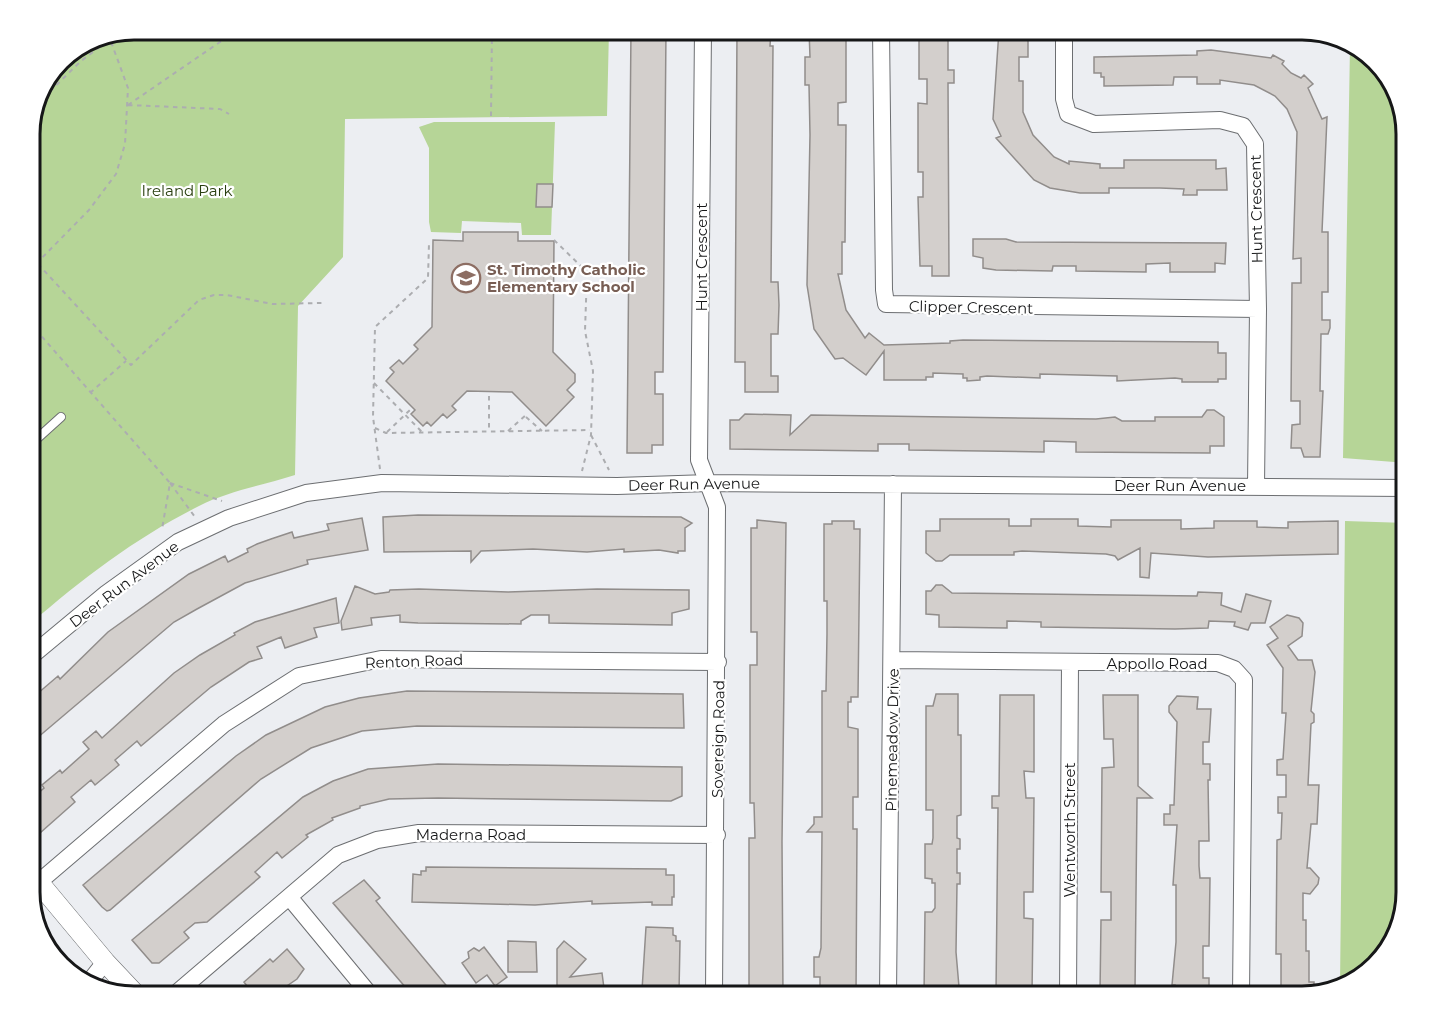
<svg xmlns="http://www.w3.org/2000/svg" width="1437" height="1026" font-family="Montserrat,sans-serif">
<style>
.green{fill:#b6d597}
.building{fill:#d3cfcc;stroke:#918d8b;stroke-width:1.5}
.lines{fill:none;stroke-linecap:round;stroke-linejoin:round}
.service-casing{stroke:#6c6e71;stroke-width:10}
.minor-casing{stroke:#6c6e71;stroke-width:18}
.tertiary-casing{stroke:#6c6e71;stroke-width:21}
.path{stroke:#acadb0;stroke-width:2;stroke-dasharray:4.5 4.5;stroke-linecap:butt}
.service{stroke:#fff;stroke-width:8}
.minor{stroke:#fff;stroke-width:16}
.tertiary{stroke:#fff;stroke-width:20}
.labels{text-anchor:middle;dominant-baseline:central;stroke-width:4.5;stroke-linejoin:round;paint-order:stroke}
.park-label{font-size:15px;fill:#2a3f10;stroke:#fff}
.street-label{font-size:15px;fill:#161718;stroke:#fff}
.education-label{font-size:15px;font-weight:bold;fill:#785e54;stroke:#fff;text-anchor:start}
.rim{fill:none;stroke:#161718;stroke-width:3}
</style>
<rect width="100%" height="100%" fill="#eceef2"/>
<path class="green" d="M135,30H609L607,116L345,119L343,257L298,306L295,475C264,485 228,491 199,506C137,537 82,579 30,624V128L41,89L66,56Z
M1350,46L1366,51L1396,88L1407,135V463L1343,458Z
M434,122H555L551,235H522L521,223L462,221L461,233L431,232L429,222V148L419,127Z
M1345,521L1407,523V891L1386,955L1349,985L1340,987Z"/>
<path class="building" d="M631,30H666L663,372H655V394H663V445H652V453H627Z
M737,30H771L770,46H773L771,282H778L779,305L778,334H771V376H778V392H745V362H735Z
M809,30H846V102L838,103V125H846L845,242H842V274H838L846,310L865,338L869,333L884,345L950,343V341L963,340L1218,342V353H1226V379H1218V382H1182V379L1175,378L1117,381V376L1040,374V378L987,376L980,377V380L967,381V378H963V374L933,373V377H926V380H884V351L866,375L843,358L835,359L814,329L807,285L810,135L809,85H805V57H810Z
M919,30H948V70H954V83H948L949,276H932V266H920L918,197H923V172H918V103L927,104V79H919Z
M999,30H1028V57H1019V81H1023V112L1033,135L1054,157L1069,164V161L1100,164V168H1124V160H1216V169L1226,168L1227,190H1197V195H1183L1184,189L1160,188H1109V193H1080L1050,188L1034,180L996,138L1001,136L993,119Z
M1211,50L1271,58L1273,55L1284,61L1282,64L1291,73L1301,78L1304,75L1313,84L1308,88L1322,119L1327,117L1322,232H1328V292H1322V320H1330V328L1328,334H1321L1320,391H1323L1320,457H1304L1301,448H1291L1292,425L1300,424V401H1291L1292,283H1301V258L1293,259L1297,132L1287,109L1275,96L1254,85L1220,80V84H1197V77H1174L1173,85L1104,86V77H1101V73H1094V57L1197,55V51Z
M537,184H553L552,207H536Z
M463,232H518V241H554L553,352L575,374V382L567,390L574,397L546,426L512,392L467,391L452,406L456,410L447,418L443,414L431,426L427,422L423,426L411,414L415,410L386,381L394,372L390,368L399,360L403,364L418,349L414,345L432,327L433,240L463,241Z
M973,239H1006L1016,242L1226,243L1225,264L1215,263V272H1170V263L1146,264V272L1076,271V266H1053L1052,271L996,270L983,268V258L973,256Z
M1207,410H1214L1224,417V446H1210V453L1076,452V442L1044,441V452L909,450V444H878V451L730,449V420H739L745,414L791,415L790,435L811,415L1096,419L1115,417L1122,421H1155V417H1202Z
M418,515L681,517L692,523L685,528V551H678V553L659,550L624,552V549L587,552L533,549L481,551L471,562V551L384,552L383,517Z
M362,518L368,550L307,560L308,564L245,583L197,609L174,622L30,744V700L58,676L60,679L108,632L189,574L225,556L228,562L248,552L247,549L257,544L271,539L292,532L294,538L329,530L327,524Z
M940,519H1009V526H1031V519H1078V526L1111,527V520H1181V529L1214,528V521H1257V527L1288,528V522L1338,521V554L1208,557L1151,553L1149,578L1140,577V548L1118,560L1115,556L1106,554L1022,551L1014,552V555H950L942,561H936L926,553V531H940Z
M757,520L786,523L782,842L783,996H749V838H755L754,803H750V665H757V632H751V528H757Z
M832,521H854V529H860L858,697H851V702H848V727L858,729V797H853V829H857L856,996H820V977H814V957H819L821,948L822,832H807L814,824V817H822V691H826L827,634V601H824V524H832Z
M936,585H942L952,593L1197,596L1198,592L1222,593L1221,605L1241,612L1246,594L1271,601L1265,623H1251L1248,630L1234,626L1235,622L1209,621L1208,628L1175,629L1041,627V622L1007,621V628L939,627V615L926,614V591H931Z
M355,586L375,594L389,592L390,590L419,589L508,592L597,589L689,590V609L672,613V625L549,623V615H531L521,621V624L418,623L400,622V615L371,618L372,625L342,630L341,621Z
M336,598L339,623L314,628L317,637L285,648L281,637L257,647L262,658L249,662L211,687L141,746L137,741L115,760L119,765L95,785L91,780L71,797L75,802L40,833L30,822V800L44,788L42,785L60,770L62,773L89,749L83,742L96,731L102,738L174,673L200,655L235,635L234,633L255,622Z
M1287,615L1299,618L1303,623L1302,636L1288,646L1298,660H1312L1315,672L1311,711L1314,714V722L1311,724L1308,785H1319L1317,824H1311L1307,868H1310L1319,878L1318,884L1310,894L1303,893V920H1306V951H1309V982H1314V993L1302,996H1281V954H1276L1277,840L1281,839L1282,813H1278V797H1286V775H1277V760L1283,759L1286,713H1282L1283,668L1267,645L1278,638L1270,627Z
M407,691L683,694L684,728L417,726L362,731L311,748L261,779L110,910L107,911L102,907L83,885L236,756L266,735L325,707L359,698Z
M936,694H958V735H961V815L957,816V838L960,839V849H957V873H960V884H957L956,952L959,987H956V994L924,996L925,912H932L935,908V883H932V879L925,878V844H932L933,838V810H926V706H933Z
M1000,695H1034V772L1024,771L1026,798H1034L1033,892H1024V918L1033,919L1032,994L996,993L998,808H992V796H999Z
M1103,695H1138V786L1152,798H1137L1135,991L1116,993H1100L1101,920H1111V892H1101L1102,768L1114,767L1113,739H1104Z
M1177,696L1198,697L1197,709H1211L1209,742H1203V764H1210V780H1208L1209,841H1199V866L1200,878H1210L1209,946H1203V978H1209V994L1175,993V985H1172L1176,942V885H1173L1177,825H1164V814H1170V805H1174L1177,722L1169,712V706Z
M438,764L682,767V796L671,801L438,798L389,799L360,806V808L332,818L333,820L306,835L308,837L282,858L277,852L255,872L260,877L207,922L195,923L184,932L189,938L159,963H152L132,940L303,797L333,781L368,769Z
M426,867L666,869V875H674V897H672V905H652V902L592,904V901L535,905L412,902L413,874L421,875V871H426Z
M364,880L380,898L376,901L455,996H413L333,903Z
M646,927L673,928V935L676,936V941H680L679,992L642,990Z
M508,941L536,942L537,972H508Z
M564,941L586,959L570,977L602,973L605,996H574L562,986L557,992V949Z
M484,947L507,977L495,986L487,975L476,983L462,963L469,958L468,952L474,948L479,951Z
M287,949L304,969L297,979L272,996H237L247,986L244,982L270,959L273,962Z"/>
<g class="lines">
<g class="service-casing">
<path id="service" d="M30,445L61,417"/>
</g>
<g class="minor-casing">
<path id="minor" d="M703,30L699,460L717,507L714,996
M881,30L884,290L886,304L1258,309
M1064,30V99L1068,114L1094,124L1220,120L1243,126L1255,144L1258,309L1256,486
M30,657L107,593L178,542L229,518L306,493L382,483L617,486L709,483L1407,488
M893,660L1218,663L1234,669L1244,680L1241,996
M39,882L224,724L299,676L381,659L718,662
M290,898L371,996
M90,981L105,962
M173,996L338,855L377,840L419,833L717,835
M888,996L893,484
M1068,996L1070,663"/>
</g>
<g class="tertiary-casing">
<path id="tertiary" d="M30,872L105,962L137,996"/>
</g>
<path class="path" d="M37,104L81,61L109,40
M128,105L220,42L246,30
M128,105L220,109L229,114
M491,116L492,30
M554,240L587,272L585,331L593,371L591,435L582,471
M38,264L131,365L199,300L214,295H227L272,304L322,303
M30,270L89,210L116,174L125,144L128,88L110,39
M30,323L170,483L162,529
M374,383L422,432
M90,393L126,361
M489,396V431
M526,417L542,431
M375,428L386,433L590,430
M508,431L526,415
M387,432L411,409
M591,435L609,470
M380,469L373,417L375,327L428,278L429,243
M170,483L195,517
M170,483L222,501"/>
<use href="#service" class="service"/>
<use href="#minor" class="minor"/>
<use href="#tertiary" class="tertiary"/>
</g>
<defs>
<g id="school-ring" transform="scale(1.5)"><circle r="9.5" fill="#fff" stroke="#8d6e63" stroke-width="1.5"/><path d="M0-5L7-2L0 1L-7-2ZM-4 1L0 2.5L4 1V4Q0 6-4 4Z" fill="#8d6e63"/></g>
</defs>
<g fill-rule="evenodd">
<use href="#school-ring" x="466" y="278"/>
</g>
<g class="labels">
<g class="park-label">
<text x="187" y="190">Ireland Park</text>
</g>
<g class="street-label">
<text transform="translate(1256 209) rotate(-91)">Hunt Crescent</text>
<text transform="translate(701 257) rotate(-90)">Hunt Crescent</text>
<text transform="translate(971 307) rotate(1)">Clipper Crescent</text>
<text transform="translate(694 484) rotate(-1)">Deer Run Avenue</text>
<text x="1180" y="485">Deer Run Avenue</text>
<text transform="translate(124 584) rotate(-37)">Deer Run Avenue</text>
<text transform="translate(414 661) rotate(-2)">Renton Road</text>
<text x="1157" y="663">Appollo Road</text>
<text transform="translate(718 739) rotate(-89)">Sovereign Road</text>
<text transform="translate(892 740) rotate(-89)">Pinemeadow Drive</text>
<text transform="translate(1069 830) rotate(-90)">Wentworth Street</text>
<text x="471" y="834">Maderna Road</text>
</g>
<g class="education-label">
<text x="487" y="269">St. Timothy Catholic<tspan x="487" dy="17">Elementary School</tspan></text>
</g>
</g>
<path d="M0 0H1437V1026H0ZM134 40H1302A94 94 0 0 1 1396 134V892A94 94 0 0 1 1302 986H134A94 94 0 0 1 40 892V134A94 94 0 0 1 134 40Z" fill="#fff" fill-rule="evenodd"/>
<path class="rim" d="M134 40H1302A94 94 0 0 1 1396 134V892A94 94 0 0 1 1302 986H134A94 94 0 0 1 40 892V134A94 94 0 0 1 134 40Z"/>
</svg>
